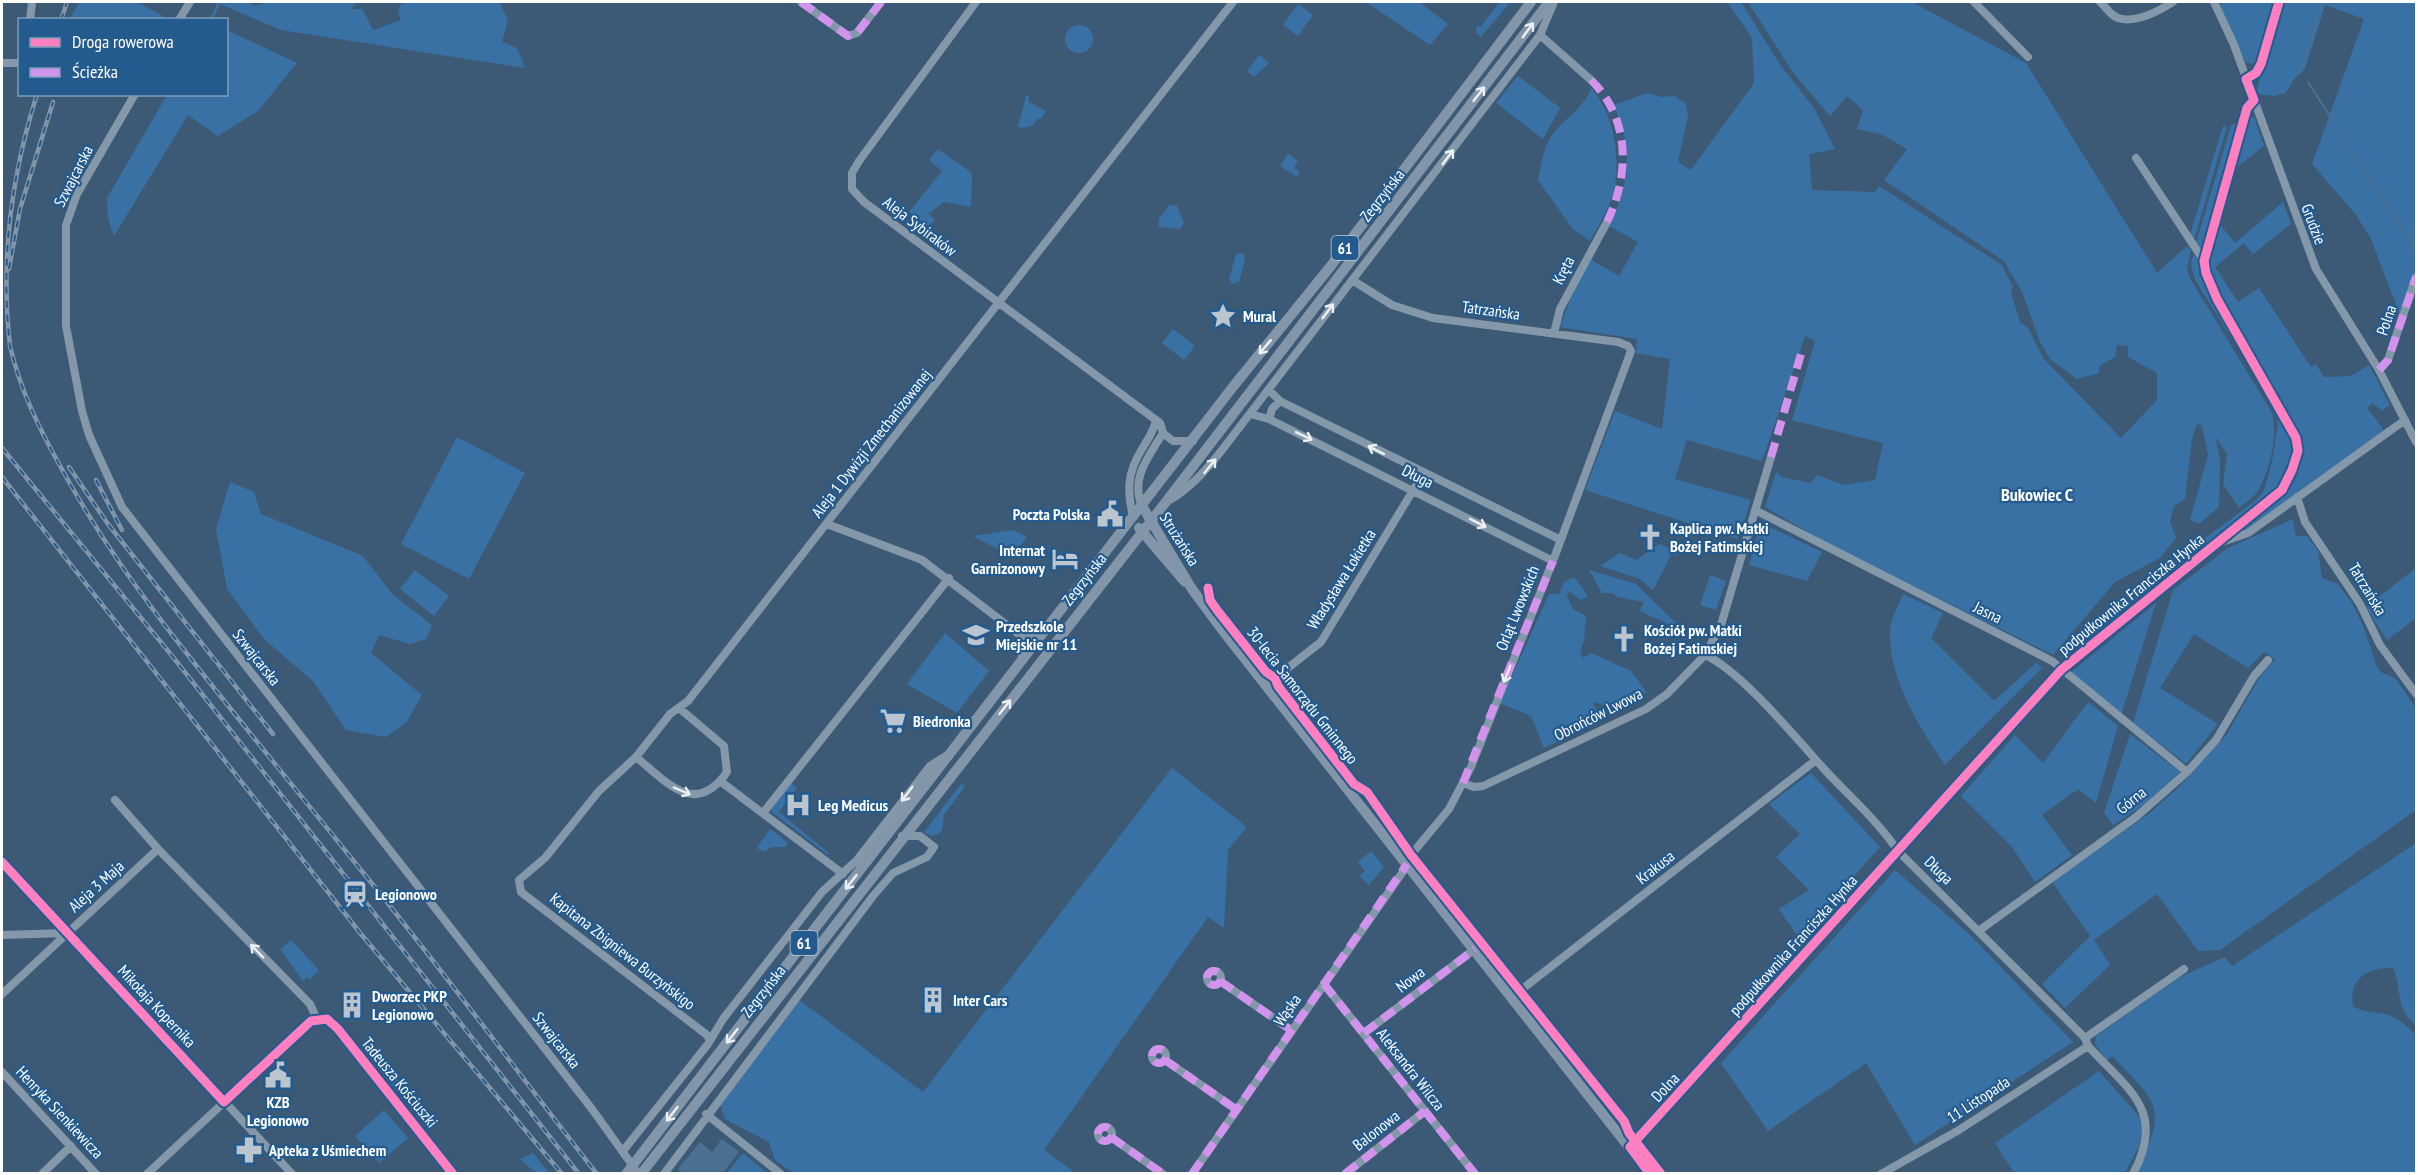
<svg xmlns="http://www.w3.org/2000/svg" width="2418" height="1175" font-family="'PT Sans Narrow',sans-serif">
<style>
.green{fill:#3971a5}
.water{fill:#4b7093}
.lines{fill:none;stroke-linecap:round;stroke-linejoin:round}
.stream{stroke:#4b7093;stroke-width:2}
.minor{stroke:#8498a9;stroke-width:8}
.major{stroke:#8396a9;stroke-width:10}
.rail-casing{stroke:#8396a9;stroke-width:4.5}
.rail{stroke:#245b8f;stroke-width:2;stroke-dasharray:7;stroke-linecap:butt}
.major-bridge{stroke:#8396a9;stroke-width:10}
.quiet{stroke:#d193ec;stroke-width:8;stroke-dasharray:15 8;stroke-linecap:butt}
.cycleway-casing{stroke:#245b8f;stroke-width:13}
.cycleway{stroke:#ff80c0;stroke-width:9}
.oneway{stroke:#eceff2}
.oneway2{stroke:#edf0f2}
.labels{text-anchor:middle;dominant-baseline:central;stroke-width:4.5;stroke-linejoin:round;paint-order:stroke}
.shield{fill:#245b8f;stroke:#bdcedd;stroke-width:1.5}
.shield-label{font-size:15px;font-weight:bold;fill:#fff}
.street-label{font-size:16px;fill:#fff;stroke:#245b8f}
.poi-label{font-size:16px;font-weight:bold;fill:#fff;stroke:#245b8f;text-anchor:start}
.neighbourhood-label{font-size:18px;font-weight:bold;fill:#fff;stroke:#245b8f}
</style>
<rect width="100%" height="100%" fill="#3c5a76"/>
<path class="green" d="M79,2H137L163,16L160,20L70,19Z
M218,2H247L255,6L267,2H357L351,9H362L373,30L401,20L398,11L402,2H499L508,20L502,42L517,48L525,68L281,30L220,4L213,19H210Z
M1366,2H1419L1448,24L1430,45Z
M1500,2H1510L1481,37L1476,33L1477,25L1480,27Z
M1727,2H1741L1781,66L1814,108L1835,149L1809,154L1812,190L1875,192L1879,186L2002,265L2013,287L2011,293L2020,322L2028,328L2043,358L2121,438L2157,400V373L2128,357V346L2117,345L2115,357L2099,366V373L2077,379L2050,359L2040,342L2022,292L2004,261L1884,180L1907,149L1881,134L1857,129L1863,110L1847,96L1830,116L1794,74L1748,2H1912L2026,63L2157,273L2187,246L2191,251L2187,268L2189,277L2271,411C2279,431 2270,470 2259,489C2255,497 2245,503 2239,508L2223,484L2227,454L2215,436L2220,459L2219,507L2199,524L2190,520L2208,455L2202,426L2197,424L2192,439L2185,499L2174,506L2170,521L2176,538L2160,558L2115,582L2053,655L1827,543L1765,507L1776,472L1782,477L1811,483L1817,475L1844,485L1875,480L1883,443L1792,420L1815,341L1805,336L1762,461L1687,440L1675,479L1751,500L1738,539L1585,490L1615,411L1662,429L1670,359L1636,353L1637,339L1560,327L1574,289L1590,259L1619,276L1638,242L1609,226C1629,187 1635,145 1613,105L1648,93L1662,97L1675,96L1686,104L1688,116L1678,162L1691,170L1754,83L1752,38Z
M2222,2H2276L2258,60L2253,64L2245,62L2220,6Z
M2283,2H2416V267L2400,315L2371,239L2356,215L2312,164L2364,19L2325,5L2305,69L2294,79L2286,93L2274,96L2258,94L2257,88Z
M1298,4L1313,15L1298,36L1283,25Z
M1065 39a14 14 0 1 1 28 0a14 14 0 1 1-28 0Z
M227,30L297,63L258,111L218,136L188,115L114,236L108,218L107,198L167,95L226,94Z
M1259,55L1269,63L1254,77L1247,71Z
M1518,76L1560,108L1543,139L1496,103Z
M1591,88C1613,113 1620,152 1615,185C1612,205 1599,224 1590,241L1573,229L1538,180C1542,164 1542,150 1552,135C1563,120 1586,106 1591,88Z
M1026,96H1029V102L1046,111L1041,119L1038,118C1034,126 1028,129 1018,127Z
M2251,117H2254L2264,146L2233,170L2246,123Z
M2237,123L2227,169L2202,250L2196,243L2231,125Z
M2223,126L2227,127L2194,240L2190,235Z
M938,149L972,173L971,207L944,202L928,214L935,220L928,226L909,212L942,171L929,160Z
M1288,154L1298,161L1294,168L1300,172L1297,177L1280,166Z
M2283,202L2291,224L2253,254L2244,243L2215,267L2238,302L2259,288L2311,367L2316,364L2324,377L2351,376L2369,365L2390,405L2382,411L2373,403L2367,408L2384,430L2250,528L2234,535C2265,511 2300,491 2301,447L2215,290C2205,265 2212,247 2218,222L2235,243Z
M1169,205L1177,206L1184,223L1180,229L1159,227V219Z
M1244,253L1245,260L1239,282L1232,284L1229,279L1236,254Z
M2193,255L2200,261L2199,274L2289,432C2305,484 2241,519 2207,548L2199,543L2256,500L2264,491L2272,462L2278,421L2262,386L2195,280L2191,265Z
M1173,329L1195,346L1184,360L1162,343Z
M457,437L525,473L469,579L401,544Z
M230,482L254,492L261,514L363,556L392,594L432,625L426,639L410,644L379,635L371,653L422,695L406,723L386,737L346,730L313,681L264,639L227,589L216,529Z
M2293,519L2296,536H2307L2318,551L2322,578L2338,584L2353,605L2364,628L2377,667L2382,673L2395,678L2416,708V810L2220,950L2198,951L2157,894L2094,940L2110,965L2065,1008L2042,984L2090,936L2052,882L2150,813L2181,785L2227,734L2261,675L2275,659L2264,652L2248,668L2194,634L2160,688L2218,724L2186,764L2133,723L2173,590L2228,548Z
M1761,523L1822,552L1807,581L1749,565Z
M1013,530L1027,537L1014,553L1009,555L973,536Z
M1659,544L1679,552L1677,556L1672,553L1653,590L1640,579L1600,566L1620,553L1636,560Z
M2416,568V618L2387,640L2366,607Z
M415,570L449,596L434,616L400,589Z
M1589,570L1636,584L1685,632L1640,611L1644,602L1617,597L1612,593H1602Z
M1710,575L1726,581L1716,610L1700,605Z
M1574,577L1588,596L1581,600L1570,592L1566,594L1573,609L1586,616L1584,641L1580,651L1583,658L1591,653L1631,671L1646,692L1617,709L1593,702L1601,720L1544,748L1531,716L1500,703L1549,594H1559L1564,582Z
M1903,594L1943,613L1931,638L1994,701L2036,663L2042,668L1945,765C1918,725 1888,678 1890,629C1891,618 1899,604 1903,594Z
M2156,603L2121,715L2069,674Z
M945,633L989,671L957,713L907,684Z
M2088,702L2118,726L2096,803L2078,789L2042,815L2072,855L2035,882L2012,847L1961,796L2015,735L2043,763Z
M2130,734L2180,772L2145,804L2113,825L2104,813Z
M1172,768L1247,827L1228,850L1224,928L1208,917L1044,1150L1076,1173H793L775,1160L769,1142L725,1119L720,1105L798,999L923,1092Z
M1811,773L1880,847L1799,938L1779,909L1809,890L1776,857L1800,834L1769,804Z
M791,783L797,788L779,812L829,853L828,855L772,812V808Z
M961,784L965,786L944,815L942,830C936,837 931,837 924,832Z
M770,829L788,843L785,847H772L763,852L757,848Z
M2416,843V1025C2394,1007 2403,991 2393,968C2368,967 2348,979 2353,1006C2367,1014 2370,1011 2385,1014C2396,1016 2408,1027 2416,1035V1173H2136C2167,1108 2161,1106 2112,1056L2107,1061L2095,1044L2096,1036L2180,977L2225,957L2232,966Z
M1371,851L1384,867L1369,885L1359,876L1365,871L1358,862Z
M1895,870L1969,934L2073,1042L1915,1145L1866,1063L1768,1131L1721,1063Z
M291,940L319,970L310,980L307,977L303,981L280,949Z
M382,1065H386L402,1085L401,1093H398L379,1069Z
M2099,1071L2144,1122L2139,1146L2125,1173H2014L1995,1143Z
M384,1110L408,1138L379,1163L355,1136Z
M533,1153L549,1173H536L520,1159Z
M743,1153L767,1173H727Z"/>
<path class="water" d="M722,1139L739,1152L723,1173H683L678,1169L700,1142L712,1152Z"/>
<g class="lines">
<path class="stream" d="M2301,70L2323,2
M2308,82L2416,250"/>
<path class="minor" d="M801,2L848,36L857,33L881,2
M976,2L859,161L852,173V189L864,202L1160,423L1163,433C1149,456 1130,478 1142,506
M1974,2L2028,57
M2100,2C2105,6 2111,16 2118,18C2136,24 2159,11 2173,2
M2214,2L2234,45L2316,269L2379,370L2416,442
M30,20L32,2
M179,20L190,2
M1540,35L1591,80
M2,63H20
M2246,79L2256,73L2261,64L2279,2
M135,94L77,194L66,225V326L82,411L89,435L122,507L592,1109L635,1169
M2136,158L2204,261
M1554,333L1560,309L1606,224
M2379,370L2388,360L2416,277
M1269,390L1280,401L1561,540
M1250,414L1269,419L1553,561
M1269,419L1272,409L1280,401
M1163,433L1173,441H1193
M2297,497L2305,522L2360,604L2380,645L2416,694
M1168,501C1191,488 1206,470 1222,450L1540,35L1554,2
M1755,510L2052,661L2187,772
M1133,517C1127,490 1127,473 1142,449C1148,439 1154,431 1156,420
M827,524L922,560L1020,635L1032,637L1042,634
M2219,543L2248,533L2405,420
M1020,635L1022,660
M1705,655C1740,670 1797,739 1824,769C1849,796 1877,820 1898,851L2085,1038L2088,1046C2128,1090 2167,1110 2133,1174
M1266,685L1321,642L1423,474
M636,757C667,782 695,818 727,772L724,746L679,708
M720,781L843,874
M1463,783L1474,787L1483,786L1646,709L1667,694L1705,655L1721,625L1771,457
M115,800L158,849L310,1004L317,1019
M763,813L949,578
M2,862L292,1174
M1980,930L2136,817L2187,772L2216,740L2254,676L2268,660
M2,935L65,933
M1207 978a7 7 0 1 1 14 0a7 7 0 1 1-14 0Z
M1220,981L1291,1030
M1324,984L1475,1174
M2,994L158,849
M1512,997L1816,760
M317,1019L332,1022L453,1174
M1364,1033L1475,949
M2085,1038L2184,969
M709,1039L707,1035L521,892L519,880L545,858L599,791L636,757L670,714L688,701L1233,2
M1152 1056a7 7 0 1 1 14 0a7 7 0 1 1-14 0Z
M1165,1060L1237,1110
M2,1072L96,1174
M706,1114L781,1174
M1098 1134a7 7 0 1 1 14 0a7 7 0 1 1-14 0Z
M1111,1137L1163,1174
M1630,1147L2061,670L2282,490L2292,470L2298,451L2296,438L2217,299L2204,266L2247,108L2254,100
M623,1151L708,1044L723,1019L822,892L857,860L930,766L946,756
M42,1174L71,1146
M147,1174L307,1025L317,1019
M664,1174L873,896L893,873L927,857L934,847L920,836H902
M1192,1174L1402,873L1411,855L1449,809L1471,767L1556,553L1631,351L1628,346L1618,342L1433,318L1392,305L1352,280
M1345,1174L1425,1111
M1881,1174L1959,1130L2088,1046"/>
<path class="major" d="M1142,506L1192,589L1223,631L1650,1174
M1139,528L1185,582
M708,1067L1232,388L1330,267L1531,2
M641,1174L1165,503L1549,2"/>
<g class="rail-casing">
<path id="rail" d="M61,20L67,2
M37,94C11,177 0,259 10,346C20,389 38,426 59,464C97,534 139,593 188,655C245,728 303,798 361,870C442,969 518,1073 597,1174
M9,269L20,209L53,102
M2,448L173,657L579,1174
M69,467L108,524L273,734
M2,477L361,934L562,1174
M96,480L122,530"/>
</g>
<use href="#rail" class="rail"/>
<path class="major-bridge" d="M626,1174L708,1067"/>
<path class="quiet" d="M801,2L848,36L857,33L881,2
M1591,80C1631,119 1630,176 1606,224
M2379,370L2388,360L2416,277
M1771,457L1801,354
M1463,783L1553,561
M1207 978a7 7 0 1 1 14 0a7 7 0 1 1-14 0Z
M1220,981L1291,1030
M1324,984L1475,1174
M1364,1033L1475,949
M1152 1056a7 7 0 1 1 14 0a7 7 0 1 1-14 0Z
M1165,1060L1237,1110
M1098 1134a7 7 0 1 1 14 0a7 7 0 1 1-14 0Z
M1111,1137L1163,1174
M1192,1174L1407,864
M1345,1174L1425,1111"/>
<g class="cycleway-casing">
<path id="cycleway" d="M1208,588L1210,600L1217,610L1266,672L1275,678L1278,686L1354,784L1367,792L1411,855L1624,1121L1629,1133L1661,1174
M2,862L224,1102L311,1021L327,1019L338,1029L453,1174
M1650,1174L1630,1147L2061,670L2282,490L2292,470L2298,451L2296,438L2217,299L2206,273L2204,261L2247,108L2254,100L2246,79L2256,73L2261,64L2279,2"/>
</g>
<use href="#cycleway" class="cycleway"/>
</g>
<defs><path id="oneway-shaft" d="M-6 0H5M1.5-3L5.5 0L1.5 3" fill="none" stroke-width="1.6" stroke-linecap="round" stroke-linejoin="round" transform="scale(1.5)"/></defs>
<g class="oneway">
<use href="#oneway-shaft" transform="translate(1528 30) rotate(-54)"/>
<use href="#oneway-shaft" transform="translate(1479 94) rotate(-52)"/>
<use href="#oneway-shaft" transform="translate(1265 347) rotate(130)"/>
<use href="#oneway-shaft" transform="translate(1005 707) rotate(-52)"/>
<use href="#oneway-shaft" transform="translate(851 882) rotate(128)"/>
<use href="#oneway-shaft" transform="translate(732 1036) rotate(128)"/>
<use href="#oneway-shaft" transform="translate(672 1114) rotate(128)"/>
</g>
<g class="oneway2">
<use href="#oneway-shaft" transform="translate(1448 157) rotate(-53)"/>
<use href="#oneway-shaft" transform="translate(1328 311) rotate(-53)"/>
<use href="#oneway-shaft" transform="translate(1304 436) rotate(26)"/>
<use href="#oneway-shaft" transform="translate(1376 450) rotate(-153)"/>
<use href="#oneway-shaft" transform="translate(1210 466) rotate(-51)"/>
<use href="#oneway-shaft" transform="translate(1478 523) rotate(27)"/>
<use href="#oneway-shaft" transform="translate(1507 674) rotate(112)"/>
<use href="#oneway-shaft" transform="translate(682 791) rotate(23)"/>
<use href="#oneway-shaft" transform="translate(907 794) rotate(127)"/>
<use href="#oneway-shaft" transform="translate(257 951) rotate(-134)"/>
</g>
<defs>
<g id="sight-bare" transform="scale(2.07)"><path d="M0-6L1.8-2.2L6-1.7L2.9 1.2L3.7 5.4L0 3.3L-3.7 5.4L-2.9 1.2L-6-1.7L-1.8-2.2Z" fill="#bbc5cf" stroke="#245b8f" stroke-width="2.5" paint-order="stroke"/></g>
<g id="civic-bare" transform="scale(2.07)"><path d="M-.6-6.5H3V-4.5H.6V-3L4-1V1h2V6H-6V1h2V-1L-.6-3ZM-1.2 2.5V6h2.4V2.5Z" fill="#bbc5cf" stroke="#245b8f" stroke-width="2.5" paint-order="stroke"/></g>
<g id="church-bare" transform="scale(2.07)"><path d="M-1.2-6h2.4v3.5h3.3v2.4h-3.3V6h-2.4V-.1h-3.3v-2.4h3.3Z" fill="#bbc5cf" stroke="#245b8f" stroke-width="2.5" paint-order="stroke"/></g>
<g id="hotel-bare" transform="scale(2.07)"><path d="M-6-4.5h1.5V1H6V5H4.5V3h-9V5H-6ZM-4 0a1.8 1.8 0 1 1 3.6 0ZM.5 0V-2.5h3Q6-2.5 6 0Z" fill="#bbc5cf" stroke="#245b8f" stroke-width="2.5" paint-order="stroke"/></g>
<g id="school-bare" transform="scale(2.07)"><path d="M0-5L7-2L0 1L-7-2ZM-4 1L0 2.5L4 1V4Q0 6-4 4Z" fill="#bbc5cf" stroke="#245b8f" stroke-width="2.5" paint-order="stroke"/></g>
<g id="supermarket-bare" transform="scale(2.07)"><path d="M-6-5.5h2.5l.6 2H6L4.5 2H-2.5L-4.4-4H-6ZM-1.5 3.2a1.3 1.3 0 1 0 .1 0ZM3 3.2a1.3 1.3 0 1 0 .1 0Z" fill="#bbc5cf" stroke="#245b8f" stroke-width="2.5" paint-order="stroke"/></g>
<g id="hospital-bare" transform="scale(2.07)"><path d="M-5-5h3v3.5h4V-5h3V5h-3V1.5h-4V5h-3Z" fill="#bbc5cf" stroke="#245b8f" stroke-width="2.5" paint-order="stroke"/></g>
<g id="station-bare" transform="scale(2.07)"><path d="M-3-6H3Q5-6 5-4V2Q5 4 3 4L4.5 6H3L1.5 4h-3L-3 6H-4.5L-3 4Q-5 4-5 2V-4Q-5-6-3-6ZM-3.5-4v3h7v-3ZM-3.5 1v1.5H-2V1ZM2 1v1.5H3.5V1Z" fill="#bbc5cf" stroke="#245b8f" stroke-width="2.5" paint-order="stroke"/></g>
<g id="building-bare" transform="scale(2.07)"><path d="M-4-6H4V6H1V3H-1V6H-4ZM-2.5-4.3h1.7v1.8h-1.7ZM.8-4.3h1.7v1.8H.8ZM-2.5-1h1.7V.8h-1.7ZM.8-1h1.7V.8H.8Z" fill="#bbc5cf" stroke="#245b8f" stroke-width="2.5" paint-order="stroke"/></g>
<g id="pharmacy-bare" transform="scale(2.07)"><path d="M-2-6h4v4h4v4h-4v4h-4v-4h-4v-4h4Z" fill="#bbc5cf" stroke="#245b8f" stroke-width="2.5" paint-order="stroke"/></g>
</defs>
<g fill-rule="evenodd">
<use href="#sight-bare" x="1223" y="316"/>
<use href="#civic-bare" x="1110" y="514"/>
<use href="#church-bare" x="1650" y="537"/>
<use href="#hotel-bare" x="1065" y="559"/>
<use href="#school-bare" x="976" y="635"/>
<use href="#church-bare" x="1624" y="639"/>
<use href="#supermarket-bare" x="893" y="721"/>
<use href="#hospital-bare" x="798" y="805"/>
<use href="#station-bare" x="355" y="894"/>
<use href="#building-bare" x="933" y="1000"/>
<use href="#building-bare" x="352" y="1005"/>
<use href="#civic-bare" x="278" y="1075"/>
<use href="#pharmacy-bare" x="249" y="1150"/>
</g>
<g class="labels">
<g class="shield">
<rect x="1331.5" y="236" width="27" height="24" rx="4.5"/>
<rect x="790.5" y="931" width="27" height="24" rx="4.5"/>
</g>
<g class="shield-label">
<text x="1345" y="248">61</text>
<text x="804" y="943">61</text>
</g>
<g class="street-label">
<text transform="translate(73 176) rotate(-63)">Szwajcarska</text>
<text transform="translate(1382 195) rotate(-52)">Zegrzyńska</text>
<text transform="translate(2314 224) rotate(69)">Grudzie</text>
<text transform="translate(920 226) rotate(37)">Aleja Sybiraków</text>
<text transform="translate(1563 270) rotate(-63)">Kręta</text>
<text transform="translate(1491 310) rotate(8)">Tatrzańska</text>
<text transform="translate(2386 320) rotate(-71)">Polna</text>
<text transform="translate(871 443) rotate(-52)">Aleja 1 Dywizji Zmechanizowanej</text>
<text transform="translate(1418 476) rotate(27)">Długa</text>
<text transform="translate(1180 539) rotate(58)">Strużańska</text>
<text transform="translate(1084 579) rotate(-52)">Zegrzyńska</text>
<text transform="translate(1341 579) rotate(-58)">Władysława Łokietka</text>
<text transform="translate(2368 589) rotate(59)">Tatrzańska</text>
<text transform="translate(2131 594) rotate(-39)">podpułkownika Franciszka Hynka</text>
<text transform="translate(1517 608) rotate(-68)">Orląt Lwowskich</text>
<text transform="translate(1988 612) rotate(26)">Jasna</text>
<text transform="translate(257 657) rotate(52)">Szwajcarska</text>
<text transform="translate(1303 695) rotate(52)">30-lecia Samorządu Gminnego</text>
<text transform="translate(1598 714) rotate(-27)">Obrońców Lwowa</text>
<text transform="translate(2131 800) rotate(-39)">Górna</text>
<text transform="translate(1655 867) rotate(-38)">Krakusa</text>
<text transform="translate(1939 870) rotate(44)">Długa</text>
<text transform="translate(96 886) rotate(-42)">Aleja 3 Maja</text>
<text transform="translate(1793 945) rotate(-48)">podpułkownika Franciszka Hynka</text>
<text transform="translate(623 951) rotate(38)">Kapitana Zbigniewa Burzyńskigo</text>
<text transform="translate(1410 979) rotate(-37)">Nowa</text>
<text transform="translate(763 991) rotate(-52)">Zegrzyńska</text>
<text transform="translate(157 1006) rotate(47)">Mikołaja Kopernika</text>
<text transform="translate(1287 1010) rotate(-55)">Wąska</text>
<text transform="translate(557 1040) rotate(52)">Szwajcarska</text>
<text transform="translate(1411 1069) rotate(52)">Aleksandra Wilcza</text>
<text transform="translate(400 1082) rotate(51)">Tadeusza Kościuszki</text>
<text transform="translate(1665 1087) rotate(-47)">Dolna</text>
<text transform="translate(1978 1099) rotate(-33)">11 Listopada</text>
<text transform="translate(60 1112) rotate(47)">Henryka Sienkiewicza</text>
<text transform="translate(1376 1130) rotate(-38)">Balonowa</text>
</g>
<g class="poi-label">
<text x="1243" y="316">Mural</text>
<text x="1090" y="514" text-anchor="end">Poczta Polska</text>
<text x="1670" y="528">Kaplica pw. Matki<tspan x="1670" dy="18">Bożej Fatimskiej</tspan></text>
<text x="1045" y="550" text-anchor="end">Internat<tspan x="1045" dy="18">Garnizonowy</tspan></text>
<text x="996" y="626">Przedszkole<tspan x="996" dy="18">Miejskie nr 11</tspan></text>
<text x="1644" y="630">Kościół pw. Matki<tspan x="1644" dy="18">Bożej Fatimskiej</tspan></text>
<text x="913" y="721">Biedronka</text>
<text x="818" y="805">Leg Medicus</text>
<text x="375" y="894">Legionowo</text>
<text x="372" y="996">Dworzec PKP<tspan x="372" dy="18">Legionowo</tspan></text>
<text x="953" y="1000">Inter Cars</text>
<text x="278" y="1102" text-anchor="middle">KZB<tspan x="278" dy="18">Legionowo</tspan></text>
<text x="269" y="1150">Apteka z Uśmiechem</text>
</g>
<g class="neighbourhood-label">
<text x="2037" y="494">Bukowiec C</text>
</g>
</g>
<rect width="2418" height="1175" fill="none" stroke="#ffffff" stroke-width="6"/>
<rect x="18" y="18" width="210" height="78" fill="#245b8f" stroke="#7c9dbc" stroke-width="1.5"/>
<rect x="30" y="38" width="30" height="9" fill="#ff80c0" stroke="#7c9dbc" stroke-width="1.5"/>
<text x="72" y="48" font-size="18" fill="#ffffff">Droga rowerowa</text>
<rect x="30" y="68" width="30" height="9" fill="#d193ec" stroke="#7c9dbc" stroke-width="1.5"/>
<text x="72" y="78" font-size="18" fill="#ffffff">Ścieżka</text>
</svg>
